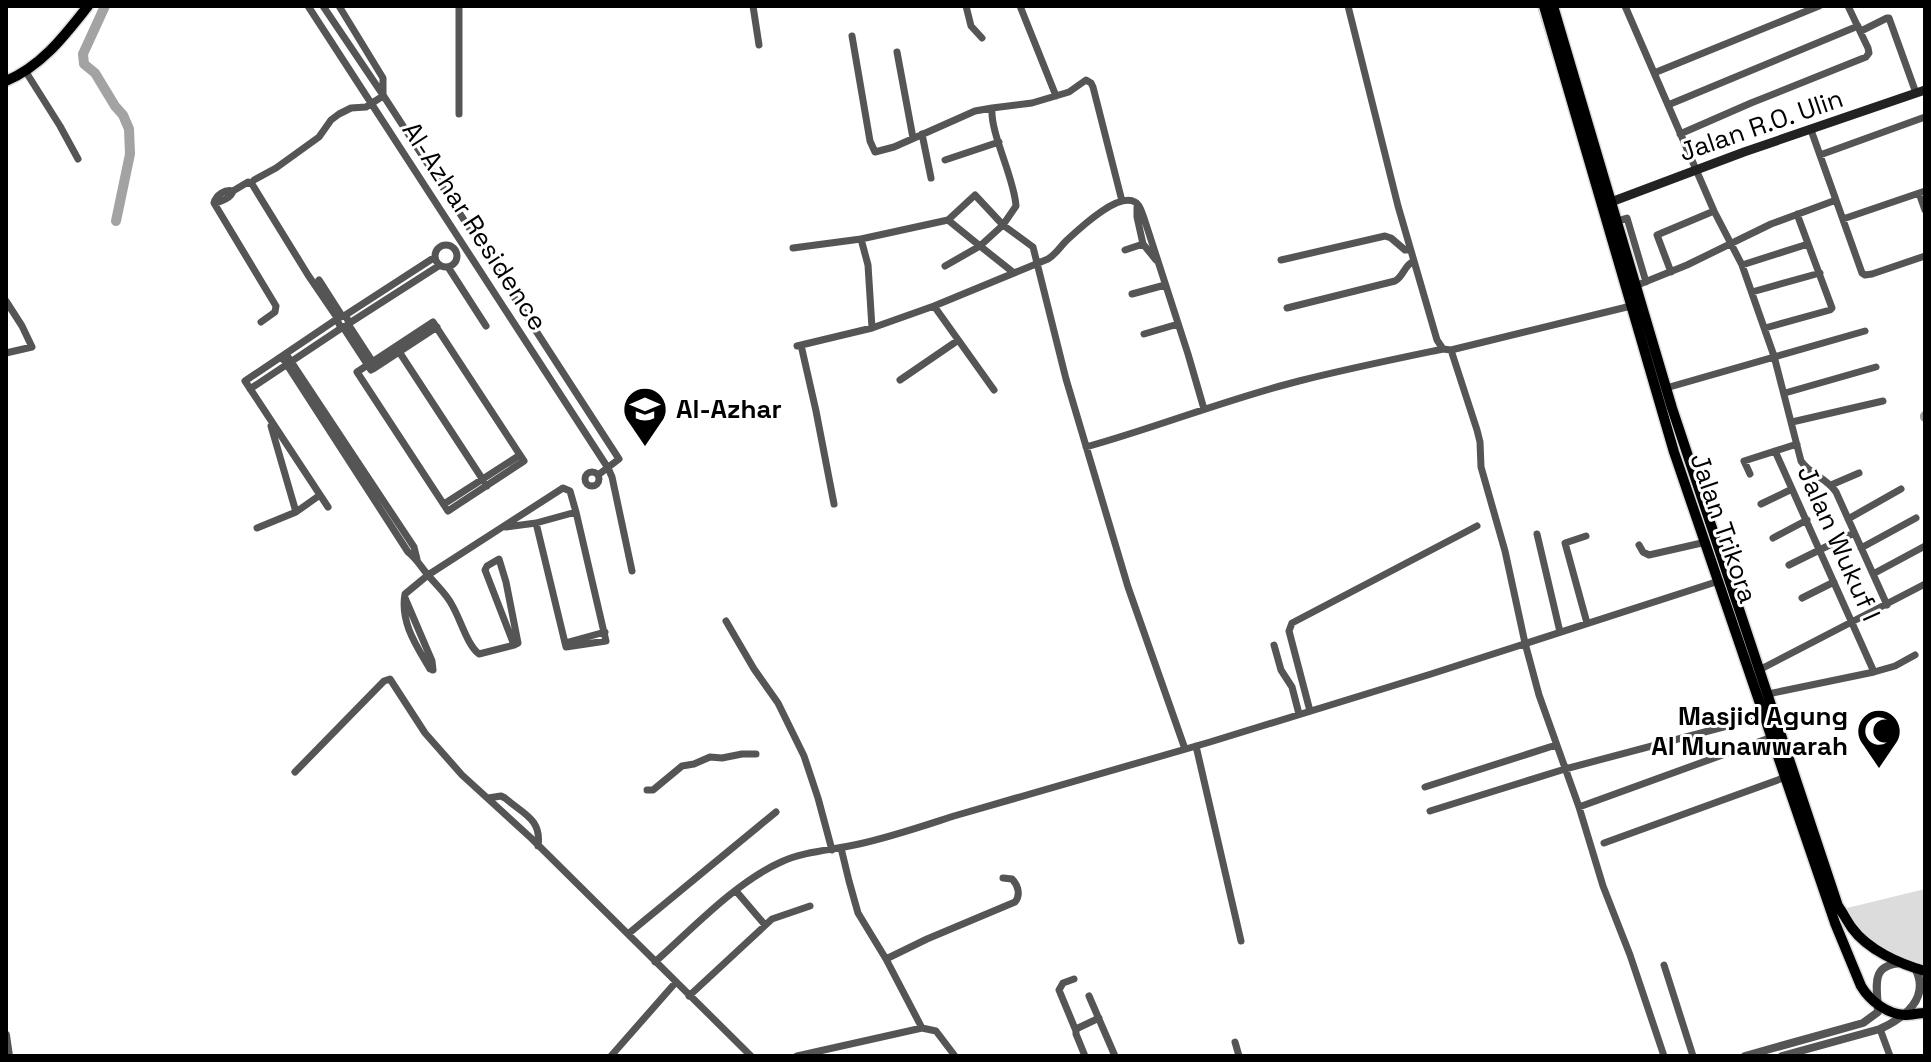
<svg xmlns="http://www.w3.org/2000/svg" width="1931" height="1062" font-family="'Space Grotesk',sans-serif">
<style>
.green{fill:#dcdcdc}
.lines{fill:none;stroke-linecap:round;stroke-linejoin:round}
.stream{stroke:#a3a3a3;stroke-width:2}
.river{stroke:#a3a3a3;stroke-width:10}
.primary-casing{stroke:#dbdbdb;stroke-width:13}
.minor{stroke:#555;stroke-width:7}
.tertiary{stroke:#555;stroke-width:8}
.secondary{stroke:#222;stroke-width:9}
.primary{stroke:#000;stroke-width:10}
.labels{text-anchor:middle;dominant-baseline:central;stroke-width:6;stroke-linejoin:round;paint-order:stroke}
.street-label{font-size:26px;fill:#000;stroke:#fff}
.poi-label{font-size:26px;font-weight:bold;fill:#000;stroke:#fff;text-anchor:start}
</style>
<rect width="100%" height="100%" fill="#fff"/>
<path class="green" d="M1925,889V968C1893,958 1859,941 1847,908Z"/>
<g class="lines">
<path class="stream" d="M1538,6L1554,59"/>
<path class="river" d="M105,6L83,54L84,64L95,73L115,106L123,115L129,129L130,154L116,221
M1925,416V417"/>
<g class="primary-casing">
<path id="primary" d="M1544,6L1674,452L1835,923L1861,986C1870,1001 1887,1014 1905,1015C1911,1015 1919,1013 1925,1013
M1553,6L1672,408L1838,906C1843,913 1847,921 1852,928C1868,950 1900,964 1925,971
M6,81C42,66 65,35 88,6"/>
</g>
<path class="minor" d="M308,6C409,159 507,314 608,468L612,477L632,571
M323,6L383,95L619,459L598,475
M753,6L759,45
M966,6L971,26L982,38
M1020,6L1056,96
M1348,6L1398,206L1437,340L1443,349
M1625,6L1714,211L1742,265L1774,356L1801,461C1810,475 1826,477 1836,492L1887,605
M1861,31L1887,18H1889L1916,93
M852,36L870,141L875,152L894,147L975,111L992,108
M897,52L913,138
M26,72L60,126L78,159
M1654,73L1819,6
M1668,105L1858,26
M459,114V6
M1811,130L1862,273L1865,275L1872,274L1925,256
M922,134L931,178
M1680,134L1751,103L1866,57L1869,53L1868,48L1848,6
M1820,155L1925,117
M945,160L999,142
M254,180L276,168L319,137L331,120L339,114L351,108L366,107L383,96V78L339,6
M1919,193L1925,210
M214,203C221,202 231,198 233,191
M1137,207V217L1143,244
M1843,219L1925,191
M948,220L980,246L1003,225L1016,206C1014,176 990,134 992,108L1032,103L1069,92L1086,80L1091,83L1093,87L1122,201
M1617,221L1627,218L1646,282
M861,239L868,265L872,328
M435 256a11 11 0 1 1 22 0a11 11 0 1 1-22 0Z
M793,248L861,239L948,220L975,195L1003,225L1033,247L1066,379L1128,587L1185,749
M1125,250L1143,244L1156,260
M1281,260L1385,236L1391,238L1405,250L1410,249
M1742,265L1808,244
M945,266L980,246L1014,273
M448,267L486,326
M1671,272L1657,235L1714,211
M319,280L342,316
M1635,286L1687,265L1771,224L1836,200
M1752,292L1820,273
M1132,294L1165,285
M6,301L22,326L32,347L6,353
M934,306L994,390
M1287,308L1395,281C1404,276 1404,265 1414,261
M344,316L435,257
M261,322L275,312L276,306L214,203C216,195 225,189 233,191L248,182L252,184L308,275L338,319
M433,322L524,461L448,511L357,372Z
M1765,328L1830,310L1832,308L1797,214
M1144,334L1178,324
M801,345L816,411L834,504
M797,346L872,328L934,306L1048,259C1056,254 1060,247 1066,241C1078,230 1117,192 1135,202C1140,204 1142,213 1144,218L1188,354L1204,409
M396,347L487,486
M1451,350L1477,430L1480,442L1481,467L1505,551L1525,643L1539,695L1579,807L1603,886L1630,955L1664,1056
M286,354L414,547L417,559
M282,357L408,552C417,559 421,567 428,575C437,586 446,593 452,605C460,618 467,645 479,654L514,645L518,643L506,582L499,559L487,566L485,570L514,645
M376,367L348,324L440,265
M373,369L437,327
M900,380L957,341
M1666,388L1865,331
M250,389L343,327L371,370
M1785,393L1876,367
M1792,422L1883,401
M271,426L296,512
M1086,447C1158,427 1227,399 1299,381C1346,369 1395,359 1443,349L1451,350L1631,306
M1775,451L1874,672
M585 479a7 7 0 1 1 14 0a7 7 0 1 1-14 0Z
M1750,474L1744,461L1797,444
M1831,485L1859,473
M444,504L520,455
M1761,504L1792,489
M328,507L245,381L340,317L346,316L349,323L346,327L340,326L337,320
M1848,519L1901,489
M506,527L536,523L576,512
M257,528L296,512L320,495
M1537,534L1560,632
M1586,536L1565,543L1587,623
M1773,538L1807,520
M1639,545L1643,552L1649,555L1706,542
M1861,548L1916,518
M1789,565L1854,533
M1873,574L1925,546
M405,598L432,661L433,670
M1802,598L1834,582
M726,621L754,669L778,703L804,756L818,798L832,850
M565,643L605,632
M1274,645L1281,670L1292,687L1299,714
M433,670L430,669C416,645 400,622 405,594L428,575L563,488L570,491L576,512L606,641L566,647L536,523
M1759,670L1925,584
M1768,694L1874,672L1895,666L1915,655
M1310,711L1289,631L1292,623L1477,526
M1196,746L1241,941
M295,772L384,681L390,679L425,733L462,775L531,838L751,1056
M1425,787L1556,745
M647,790H653L682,766L694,764L710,757L722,758L742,754H756
M488,798L501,796L505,798C523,814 542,819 538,846
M1579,807L1772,737
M1430,811L1565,769L1765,716
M1604,843L1786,777
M841,848L849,881L858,913L886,959L922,1028
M736,891L765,925
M628,934L776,812
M886,959L927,939L1015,902C1021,895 1018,885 1012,879L1003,878
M655,962C692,929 736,882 781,862C804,851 834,850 859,844C891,837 923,826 954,816L1210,742L1431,674L1719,581
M1664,965L1693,1056
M1074,979L1063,983L1059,990L1076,1031
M689,996L772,919L810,906
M1089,996L1115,1056
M1880,1029L1890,1056
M1235,1042L1239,1056
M611,1056L676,982
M797,1056L922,1028L936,1031L955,1056
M1085,1056L1076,1034V1029L1099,1018"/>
<path class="tertiary" d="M6,1035L9,1056
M1745,1056L1863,1023L1878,1012C1878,988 1868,964 1903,963
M1782,1056L1880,1029C1904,1018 1931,998 1915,968"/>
<path class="secondary" d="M1611,202L1744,152L1925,90"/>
<use href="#primary" class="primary"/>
</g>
<defs>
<g id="school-pin" transform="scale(2.3)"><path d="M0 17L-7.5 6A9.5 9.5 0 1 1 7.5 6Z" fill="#000" stroke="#fff"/><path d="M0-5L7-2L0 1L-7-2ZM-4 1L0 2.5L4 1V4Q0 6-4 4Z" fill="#fff"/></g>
<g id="mosque-pin" transform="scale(2.3)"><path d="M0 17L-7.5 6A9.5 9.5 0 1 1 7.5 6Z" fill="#000" stroke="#fff"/><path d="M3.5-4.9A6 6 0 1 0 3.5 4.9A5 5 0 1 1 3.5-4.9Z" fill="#fff"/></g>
</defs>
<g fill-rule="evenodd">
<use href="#school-pin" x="645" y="409"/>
<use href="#mosque-pin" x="1879" y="731"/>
</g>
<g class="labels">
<g class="street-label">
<text transform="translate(1761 125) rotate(-19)">Jalan R.O. Ulin</text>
<text transform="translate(475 226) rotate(57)">Al-Azhar Residence</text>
<text transform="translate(1724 528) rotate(71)">Jalan Trikora</text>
<text transform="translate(1839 543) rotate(66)">Jalan Wukuf I</text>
</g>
<g class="poi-label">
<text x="676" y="409">Al-Azhar</text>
<text x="1848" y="716" text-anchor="end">Masjid Agung<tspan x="1848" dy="30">Al Munawwarah</tspan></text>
</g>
</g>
<rect width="1931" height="1062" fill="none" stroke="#000000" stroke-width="16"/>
</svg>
